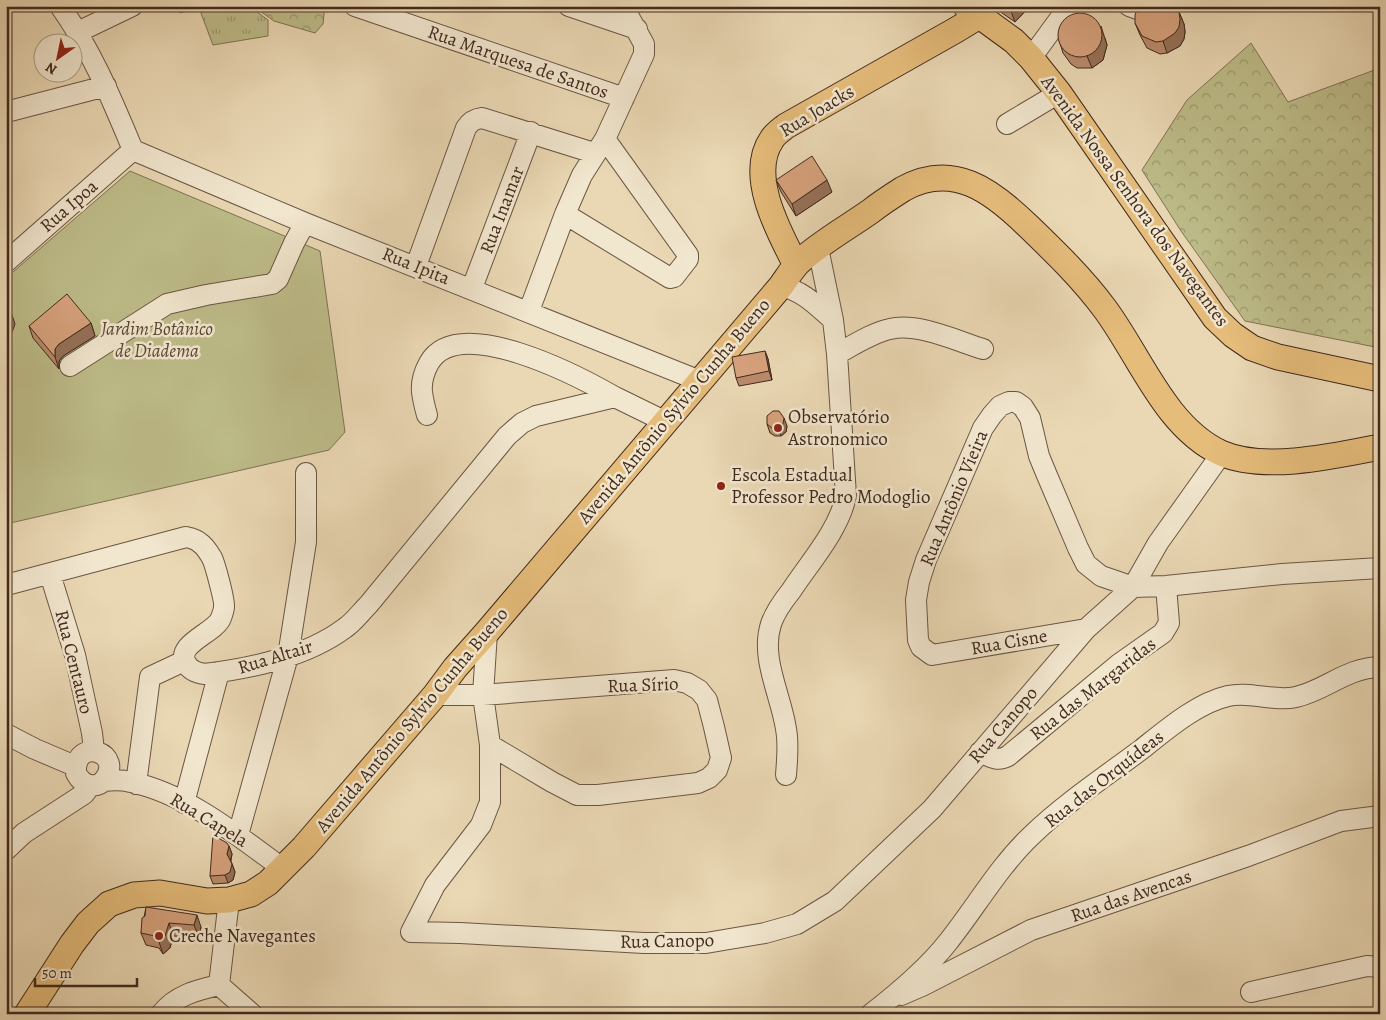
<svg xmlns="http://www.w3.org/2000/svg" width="1386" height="1020" font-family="Alegreya,serif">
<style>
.grass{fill:url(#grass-tufts);stroke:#7f7353}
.forest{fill:url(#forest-crowns);stroke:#7f7353}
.garden{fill:#bdbc89;stroke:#7f7353}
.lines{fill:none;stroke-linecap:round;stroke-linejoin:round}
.minor-casing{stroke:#6b5643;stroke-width:22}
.major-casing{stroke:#412a1d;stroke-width:27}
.minor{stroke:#f1e6ce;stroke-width:20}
.major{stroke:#e5bc7a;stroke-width:25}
.wall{fill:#b98b6c;stroke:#412a1d}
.shaded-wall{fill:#967158;stroke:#412a1d}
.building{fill:#d7a27d;stroke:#412a1d}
.poi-dot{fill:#8f2418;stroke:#f1e6ce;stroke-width:2}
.labels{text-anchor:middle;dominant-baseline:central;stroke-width:5;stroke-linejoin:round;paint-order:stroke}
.street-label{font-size:19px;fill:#412a1d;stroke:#f1e6ce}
.park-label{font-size:19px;font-style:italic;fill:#5a4733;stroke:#f1e6ce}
.poi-label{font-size:19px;fill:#412a1d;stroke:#f1e6ce;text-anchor:start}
</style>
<defs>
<pattern id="grass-tufts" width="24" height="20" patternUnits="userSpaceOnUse" patternTransform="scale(1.25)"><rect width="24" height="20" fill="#bdbc89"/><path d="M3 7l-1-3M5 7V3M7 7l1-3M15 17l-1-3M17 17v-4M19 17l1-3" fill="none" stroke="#9b996f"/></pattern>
<pattern id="forest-crowns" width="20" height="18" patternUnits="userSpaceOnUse" patternTransform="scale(1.25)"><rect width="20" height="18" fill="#bdbc89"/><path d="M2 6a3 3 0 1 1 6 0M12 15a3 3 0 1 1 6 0" fill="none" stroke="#9b996f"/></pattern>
</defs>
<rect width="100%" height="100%" fill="#ead8b4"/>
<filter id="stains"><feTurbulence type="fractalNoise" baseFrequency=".004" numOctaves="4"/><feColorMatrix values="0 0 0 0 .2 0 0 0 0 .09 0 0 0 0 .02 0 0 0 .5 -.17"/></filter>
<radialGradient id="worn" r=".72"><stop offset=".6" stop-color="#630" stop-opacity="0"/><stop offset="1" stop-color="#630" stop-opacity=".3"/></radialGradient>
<path class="grass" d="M178,6H249L268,20V36L213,45L199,8L180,13Z"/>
<path class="forest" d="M253,6H325L323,24L315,33L274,21Z
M1251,43L1288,102L1380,68V156L1377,160L1380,165V348L1245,321L1181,231L1142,170L1187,100Z"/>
<path class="garden" d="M130,171L320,251L345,432L329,450L6,524V278Z"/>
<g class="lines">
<g class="minor-casing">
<path id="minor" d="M60,6C92,51 112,100 133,150
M355,6L624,98
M569,6L637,29
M1129,6L1137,9L1145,6
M78,32L132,6
M1031,58L1069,6
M6,112L106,86
M1007,124L1059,93
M133,150L305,223L700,381
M565,214L670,278L674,277L688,259V255L605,139
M6,262L133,150
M416,266L466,128C470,122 474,119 482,118L594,153
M781,286C803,291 816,305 833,320
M472,288L531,132
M529,311L565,214L582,175L605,139L644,54V44L623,6
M837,354C852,346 874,332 890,329C917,322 957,341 983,349
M70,366L167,304L206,295L272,284L278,279L294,243L305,223
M427,415C425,408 423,400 422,392C421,382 424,372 429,363C458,312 580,377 615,397
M50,574L75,655L92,733L94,751
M6,585L186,537C191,538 196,539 200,543C205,546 209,553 212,558C215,564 225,601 224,607C224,610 222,615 221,618C215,633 175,644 186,663C190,671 197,673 205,674C252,668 306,657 345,628C354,622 361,612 369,604L507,436L522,423L536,416L615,397L666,422
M1086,629L932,655L921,647L918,640L916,600L919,582L926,560L983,428L992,415L1000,406L1009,402H1016L1023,407L1030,418L1039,456L1046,473L1078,548L1086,564L1101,576L1133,587L1166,586L1282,574L1380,568
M487,632L483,695L490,745V802L481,825L435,885L411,932L460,933L644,943H706L765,933L797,924L835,901L932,809L1086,629L1133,587L1158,543L1222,453
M435,695H483L674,680L687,683L699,690L707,700L714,727L721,758L717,770L709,778L698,783L598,795H577L552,782L490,745
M6,734L35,749L75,766
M980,752C991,757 997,762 1008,756L1119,664L1163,633L1169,623L1166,586
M786,775C787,760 789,744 786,729C781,695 760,658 771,624C775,612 783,601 791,591C810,562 839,530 846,496L837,354L833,320L818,248
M103,781C127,753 74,735 76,773C80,781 87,787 97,785C104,783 98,783 104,781C112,780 123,780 131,782C187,794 237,835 282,868
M136,784L150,677L184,661
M184,803L219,672
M238,835L288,656L306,542V473
M6,850L24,833L84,794L91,785
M219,985L252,1014
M1251,992L1367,966L1380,967
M901,995L922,986L1031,930L1248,856L1341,821L1380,816
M161,1014C176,995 197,990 219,985L229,900
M871,1014C898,993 927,969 948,942C976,907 999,866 1032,835C1064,804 1106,776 1142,749C1166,730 1197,703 1228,696C1250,691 1274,702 1296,697C1327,690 1345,668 1380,667"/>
</g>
<g class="major-casing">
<path id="major" d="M966,6L1014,41L1031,58L1059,93L1215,318L1233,335L1252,348L1278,357L1380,379
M796,265C779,232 747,175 772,139C775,134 781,130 786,126L956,30L979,16
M27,1014L72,944L88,923L109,904L134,895L160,893L207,901L229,900L251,894L268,883L304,847L435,695L455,668L487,632L781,286C786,279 791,271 797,264C818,244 847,228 871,211C881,203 892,196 903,189C953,161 992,191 1027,225C1055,252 1082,278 1105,309C1140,356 1165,427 1221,453C1264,472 1335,456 1380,447"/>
</g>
<use href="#minor" class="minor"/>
<use href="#major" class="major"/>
</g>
<path class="wall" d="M992,6H1030L1015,22Z
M1179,12L1184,24L1185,32L1184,39L1180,46L1167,53L1160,54L1147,48L1140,35L1135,23Z
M1105,38L1107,45L1103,60L1092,68H1077L1071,64L1063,53L1059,40Z
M776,180L832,192L796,216L781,192Z
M91,323L95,336L63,356L59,361V369L33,338L29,326Z
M765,351L768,359L772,380L739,386L736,378Z
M767,424L787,426L786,432L781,436H775L770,433Z
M229,846L232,854L231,861L235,872L233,880L228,883L213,884L210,876Z
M146,907L201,927L199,937L173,936L170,948L163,954L159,948L146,945L141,933Z"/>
<path class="shaded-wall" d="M1009,6H1030L1015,22Z
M1179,12L1184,24L1185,32L1184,39L1180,46L1167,53L1163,41Z
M1101,26L1107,45L1103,60L1092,68L1087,56Z
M827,180L832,192L796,216L792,204Z
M11,312L15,324L6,349V325Z
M91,323L95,336L63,356L59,361V369L55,357V349L59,344Z
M765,351L768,359L772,380L769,371Z
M784,418L787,426L786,432L781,436L778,428Z
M229,846L232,854L230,862L227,854Z
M232,864L235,872L233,880L228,883L225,875Z
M197,915L201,927L199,937L194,925Z
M169,923L173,936L170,948L163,954L159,942Z"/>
<path class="building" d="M1140,6H1175L1179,12L1180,19L1179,27L1175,33L1163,41L1156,42L1142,36L1135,23V15L1138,7Z
M1058 35a22 22 0 1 1 44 0a22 22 0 1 1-44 0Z
M812,156L827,180L792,204L776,180Z
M67,294L91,323L59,344L55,349V357L29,326Z
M6,310L11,312L6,325Z
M765,351L769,371L736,378L732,357Z
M773,411H779L784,418L783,424L778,428H772L767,424V416Z
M213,835L227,843L229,846L227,854L232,864L230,872L225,875L210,876Z
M146,907L197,915L194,925L169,923L165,936L159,942L155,936L141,933L142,918L145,916Z"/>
<g class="poi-dot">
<circle cx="778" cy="428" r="5"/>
<circle cx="721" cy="486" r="5"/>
<circle cx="159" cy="936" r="5"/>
</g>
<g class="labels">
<g class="street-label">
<text transform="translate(518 62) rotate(19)">Rua Marquesa de Santos</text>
<text transform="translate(817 111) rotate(-31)">Rua Joacks</text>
<text transform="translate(1135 201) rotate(54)">Avenida Nossa Senhora dos Navegantes</text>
<text transform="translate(69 206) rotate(-41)">Rua Ipoa</text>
<text transform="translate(502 210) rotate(-69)">Rua Inamar</text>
<text transform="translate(416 266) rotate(22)">Rua Ipita</text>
<text transform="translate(674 411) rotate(-50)">Avenida Antônio Sylvio Cunha Bueno</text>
<text transform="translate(954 498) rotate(-67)">Rua Antônio Vieira</text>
<text transform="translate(1009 642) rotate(-10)">Rua Cisne</text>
<text transform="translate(275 657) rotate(-17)">Rua Altair</text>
<text transform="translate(74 662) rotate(76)">Rua Centauro</text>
<text transform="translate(643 685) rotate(-2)">Rua Sírio</text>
<text transform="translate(1093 689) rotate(-38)">Rua das Margaridas</text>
<text transform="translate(412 720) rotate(-50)">Avenida Antônio Sylvio Cunha Bueno</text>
<text transform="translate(1003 725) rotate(-49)">Rua Canopo</text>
<text transform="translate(1104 779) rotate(-38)">Rua das Orquídeas</text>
<text transform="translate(209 820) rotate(31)">Rua Capela</text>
<text transform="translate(1131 896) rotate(-19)">Rua das Avencas</text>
<text transform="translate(667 941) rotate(-1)">Rua Canopo</text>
</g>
<g class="park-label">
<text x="157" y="329">Jardim Botânico<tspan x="157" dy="22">de Diadema</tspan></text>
</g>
<g class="poi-label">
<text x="788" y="417">Observatório<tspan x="788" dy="22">Astronomico</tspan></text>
<text x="731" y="475">Escola Estadual<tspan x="731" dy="22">Professor Pedro Modoglio</tspan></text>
<text x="169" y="936">Creche Navegantes</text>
</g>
</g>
<rect width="1386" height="1020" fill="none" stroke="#ead8b4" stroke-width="25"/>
<rect x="8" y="8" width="1371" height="1005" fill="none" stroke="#412a1d" stroke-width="2.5"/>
<rect x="12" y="12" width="1361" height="995" fill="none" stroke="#412a1d"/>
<g transform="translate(58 58) rotate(213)"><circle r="24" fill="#f1e6ce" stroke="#ab9b87"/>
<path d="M0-4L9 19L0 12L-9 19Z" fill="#8f2418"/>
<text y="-8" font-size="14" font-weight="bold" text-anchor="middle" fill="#412a1d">N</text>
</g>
<path d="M35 978v8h102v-8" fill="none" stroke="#412a1d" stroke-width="2.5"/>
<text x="42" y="978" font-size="15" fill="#412a1d" stroke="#f1e6ce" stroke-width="4" paint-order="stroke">50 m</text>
<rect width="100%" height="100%" filter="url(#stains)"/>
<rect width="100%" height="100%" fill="url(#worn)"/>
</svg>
